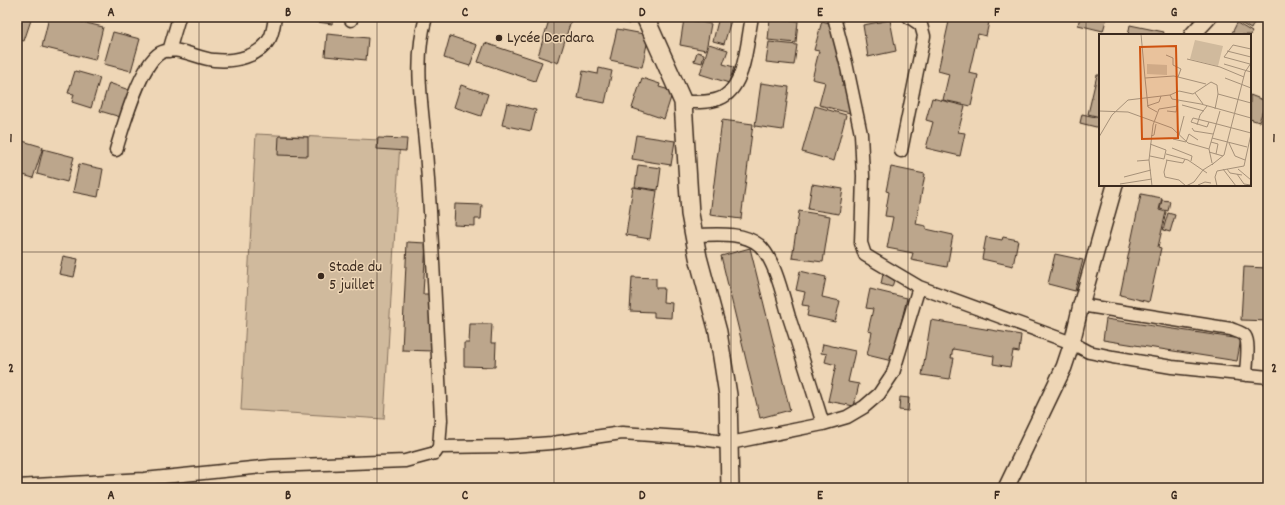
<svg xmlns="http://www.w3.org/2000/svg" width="1285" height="505" font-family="Dekko,sans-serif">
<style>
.green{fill:#d0ba9d;stroke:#86725e}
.building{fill:#bca68c;stroke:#3b2a1e}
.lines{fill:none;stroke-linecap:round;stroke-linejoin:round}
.minor-casing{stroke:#3b2a1e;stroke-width:15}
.tertiary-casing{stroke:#3b2a1e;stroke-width:18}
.secondary-casing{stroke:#3b2a1e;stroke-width:20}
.minor{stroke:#eed6b6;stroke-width:12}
.tertiary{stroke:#eed6b6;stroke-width:15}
.secondary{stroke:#eed6b6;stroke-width:17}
.grid{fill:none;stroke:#3b2a1e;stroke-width:1;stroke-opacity:0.55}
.poi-dot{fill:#3b2a1e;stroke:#eed6b6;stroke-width:1.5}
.labels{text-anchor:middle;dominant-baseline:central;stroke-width:3;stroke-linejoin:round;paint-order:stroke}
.poi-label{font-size:16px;fill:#3b2a1e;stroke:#eed6b6;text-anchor:start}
.inset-road{fill:none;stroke:#a69179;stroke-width:1}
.view{fill:#ce520f;fill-opacity:0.15;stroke:#ce520f;stroke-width:2}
.inset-edge{fill:none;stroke:#3b2a1e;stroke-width:2}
.neatline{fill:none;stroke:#3b2a1e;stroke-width:1.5}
.grid-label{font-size:13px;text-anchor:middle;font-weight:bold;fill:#3b2a1e}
</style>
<rect width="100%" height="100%" fill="#eed6b6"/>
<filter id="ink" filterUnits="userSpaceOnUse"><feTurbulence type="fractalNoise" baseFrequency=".025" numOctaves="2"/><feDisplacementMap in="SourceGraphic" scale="8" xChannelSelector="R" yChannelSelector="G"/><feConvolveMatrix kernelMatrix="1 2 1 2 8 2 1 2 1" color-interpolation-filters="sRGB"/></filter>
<g filter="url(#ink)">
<path class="green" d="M256,134L400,141L384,419L241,410Z"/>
<path class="building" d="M17,17H32L24,41L17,39Z
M49,17H61L103,27L95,60L42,47Z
M311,17H333L332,24L310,21Z
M550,17H572L558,63L538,56Z
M605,17H631L629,24Z
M719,17H732L724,44L713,41Z
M950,17H990L986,36L978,34L969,73L978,75L971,106L943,100L949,74L938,71Z
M1080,17H1107L1103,31L1078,25Z
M1233,17H1257L1251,29L1232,18Z
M770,18L798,21L796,43L768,40Z
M684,19L711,24L706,50L680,45Z
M890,20L896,51L868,57L863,25Z
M822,21L843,27L836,56L848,59L842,86L856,89L850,113L819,105L825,82L812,79L819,51L814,50Z
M1237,23L1252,32L1250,35H1231Z
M1130,25L1164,32L1163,35H1128Z
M617,29L649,35L642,67L610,60Z
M113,32L140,39L131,71L104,64Z
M327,34L368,38L366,60L325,56Z
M450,36L477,45L470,66L444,58Z
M769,42L797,45L794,65L766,62Z
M485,43L542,62L535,81L478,62Z
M709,44L728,50L723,64L734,67L729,83L700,74Z
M697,52L704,54L702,63L694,61Z
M599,68L612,71L605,103L578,98L583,71L598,74Z
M75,71L100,78L91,108L72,102L74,94L68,93Z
M1097,75H1100V117L1088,114Z
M642,78L660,84L659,87L673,91L664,119L632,108Z
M109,83L132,91L124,118L100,111Z
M761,83L789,87L783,130L755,126Z
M461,85L488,94L481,116L454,107Z
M1250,95L1266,101L1259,122L1250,119Z
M932,98L965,106L958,132L965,133L960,156L926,148L933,122L926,120Z
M507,103L536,110L531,131L502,125Z
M815,106L846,115L834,161L802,152Z
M1082,114L1100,118V128L1080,123Z
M722,120L753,124L741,219L710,215Z
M636,135L675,141L671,165L632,159Z
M279,136L308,137V156L278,155Z
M378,138L407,139L406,151L377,149Z
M19,140L43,147L33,178L17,173V146Z
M43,149L74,157L67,182L37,174Z
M79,164L103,169L98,197L73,192Z
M638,165L661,168L658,190L635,187Z
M891,167L925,174L916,224L926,226V229L953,235L947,267L911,260L913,253L887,248L893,217L885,216L889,192L886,191Z
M812,184L843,189L839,214L808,209Z
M633,187L657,191L650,239L626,235Z
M1141,194L1162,198L1159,210L1166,212L1158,247L1161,248L1149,302L1120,295Z
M1162,200L1170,201L1168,211L1160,209Z
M455,204L482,205L481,219H475V226L454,225Z
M799,211L830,216L823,262L792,258Z
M1168,213L1175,215L1170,232L1163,230Z
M986,237L1002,240L1003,237L1018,240L1013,266L982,259Z
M407,242L426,243L423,294H435L433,351L402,350Z
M750,248L790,410L760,418L721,256Z
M1055,254L1083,260L1075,291L1048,284Z
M63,256L78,259L74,277L59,274Z
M1244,267L1268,268V321L1241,320Z
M800,271L826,277L822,297L840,301L835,322L807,316L809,306L802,305L805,292L796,290Z
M883,274L895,277L892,287L881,284Z
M632,277L656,278V288H664L663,302L672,303L671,318L654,317V312L630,311Z
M870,289L907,298L892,361L867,355L872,332L868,331L873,309L866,308Z
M1106,319L1241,339L1237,361L1103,340Z
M931,320L1021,335L1019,352L1013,351L1010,367L993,364L994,356L953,349L951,358H954L950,379L922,375Z
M470,324H492L491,343H496L495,367L464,366V343H469Z
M823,344L855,351L848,382L859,384L854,406L828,401L836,365L825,362L827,354L821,353Z
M900,397L909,398L908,411L899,410Z"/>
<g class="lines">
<g class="minor-casing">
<path id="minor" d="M834,17L846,63L861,134L863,176L861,243L865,255L919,287L1072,343L1089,352L1113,357L1172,367L1268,377
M351,20V17
M169,51L179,17
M683,102C696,102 712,103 723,97C746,84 747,40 752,17
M116,150C123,127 140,65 160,53C175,44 198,59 214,60C234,62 260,57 270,38C273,32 274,23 275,17
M901,151L924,36L921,25L909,17
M694,235C714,235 742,231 759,245C775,259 783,297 789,317C801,353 812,388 823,424
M1081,305L1231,329C1235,331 1242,332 1245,336C1250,343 1246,366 1246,375
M439,447L511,446L552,443L622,433L695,438L730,443L823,424L847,417L864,407L879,394L893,373L919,287
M17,486L144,479L272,466L405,461L435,453L439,447L441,420C437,335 433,250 427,165C424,116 412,65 426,17"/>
</g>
<g class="tertiary-casing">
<path id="tertiary" d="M1192,35L1209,17
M1006,488L1064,367L1072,343L1081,305L1115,185"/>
</g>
<g class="secondary-casing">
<path id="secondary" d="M645,17L683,102L690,214L698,257L718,332L728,395L730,488"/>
</g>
<use href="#minor" class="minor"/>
<use href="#tertiary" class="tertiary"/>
<use href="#secondary" class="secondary"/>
</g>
</g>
<path class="grid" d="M199,17V488M377,17V488M554,17V488M731,17V488M908,17V488M1086,17V488M17,252H1268"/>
<g class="poi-dot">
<circle cx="499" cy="38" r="4"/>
<circle cx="321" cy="276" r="4"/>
</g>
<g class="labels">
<g class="poi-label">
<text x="507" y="38">Lycée Derdara</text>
<text x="329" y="267">Stade du<tspan x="329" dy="18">5 juillet</tspan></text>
</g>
</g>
<g transform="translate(1099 34)">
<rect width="152" height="152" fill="#eed6b6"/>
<path d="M96,6L124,12L119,32L91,25ZM48,30L68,31V41L48,40Z" fill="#d0ba9d"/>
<path class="inset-road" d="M42,0L46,44L75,42L107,50M128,17L152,23M67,21L74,24V31L82,35L79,43M88,25L121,33L145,43M125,30L152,38M151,30L125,23L134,11L152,15M46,44L49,73L58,78M126,44L152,54M96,59L104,70M71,61L73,65L102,70L152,84M83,71L105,77M48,72L60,68L62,62M116,75L119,60M0,77L29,78L73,94L89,109L110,115M68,77L77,78L79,67M110,88L108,93L92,88L94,84L118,90L152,99M98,91L101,81L108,72M93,94L95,97L114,100M80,101L85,82M52,102L55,101L57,90M0,103L13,81L29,66L71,61L80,57L94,60L112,48L118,51L119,60L152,69M113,104L148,113M74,105L87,108L90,100L99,106M112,108L119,110L117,120M130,109L136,122L146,126M73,114L93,122L92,127M110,118L124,122M67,120L89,126L108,139M51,122L65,125L67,116L51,110M67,126L84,129L86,125M68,126L65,138L66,143L80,146L87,152M38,127L50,126M113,129L110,115L121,77M115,129L125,121L146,38L152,29M124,135L137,152M128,135L131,139L143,141M139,135L152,146M138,140L145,150L152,151M25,143L52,136M21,150L53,145M99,151L106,148L112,149M53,152L50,126L54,91L60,75L79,72M87,152L95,148L104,136L115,129L113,131M118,152L116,143L118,137L145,132L152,100"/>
<path class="view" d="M77,12L79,104L43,105L41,13Z"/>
<rect width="152" height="152" class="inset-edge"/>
</g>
<rect width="1285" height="505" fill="none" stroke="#eed6b6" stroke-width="44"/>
<rect x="22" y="22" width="1241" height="461" class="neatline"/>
<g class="grid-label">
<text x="111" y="16">A</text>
<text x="288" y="16">B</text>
<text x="465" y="16">C</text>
<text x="642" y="16">D</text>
<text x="820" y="16">E</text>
<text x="997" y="16">F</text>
<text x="1174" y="16">G</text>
<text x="11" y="142">1</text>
<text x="1274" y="142">1</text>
<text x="11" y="372">2</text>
<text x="1274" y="372">2</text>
<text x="111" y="499">A</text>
<text x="288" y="499">B</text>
<text x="465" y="499">C</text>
<text x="642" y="499">D</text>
<text x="820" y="499">E</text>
<text x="997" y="499">F</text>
<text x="1174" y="499">G</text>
</g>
</svg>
